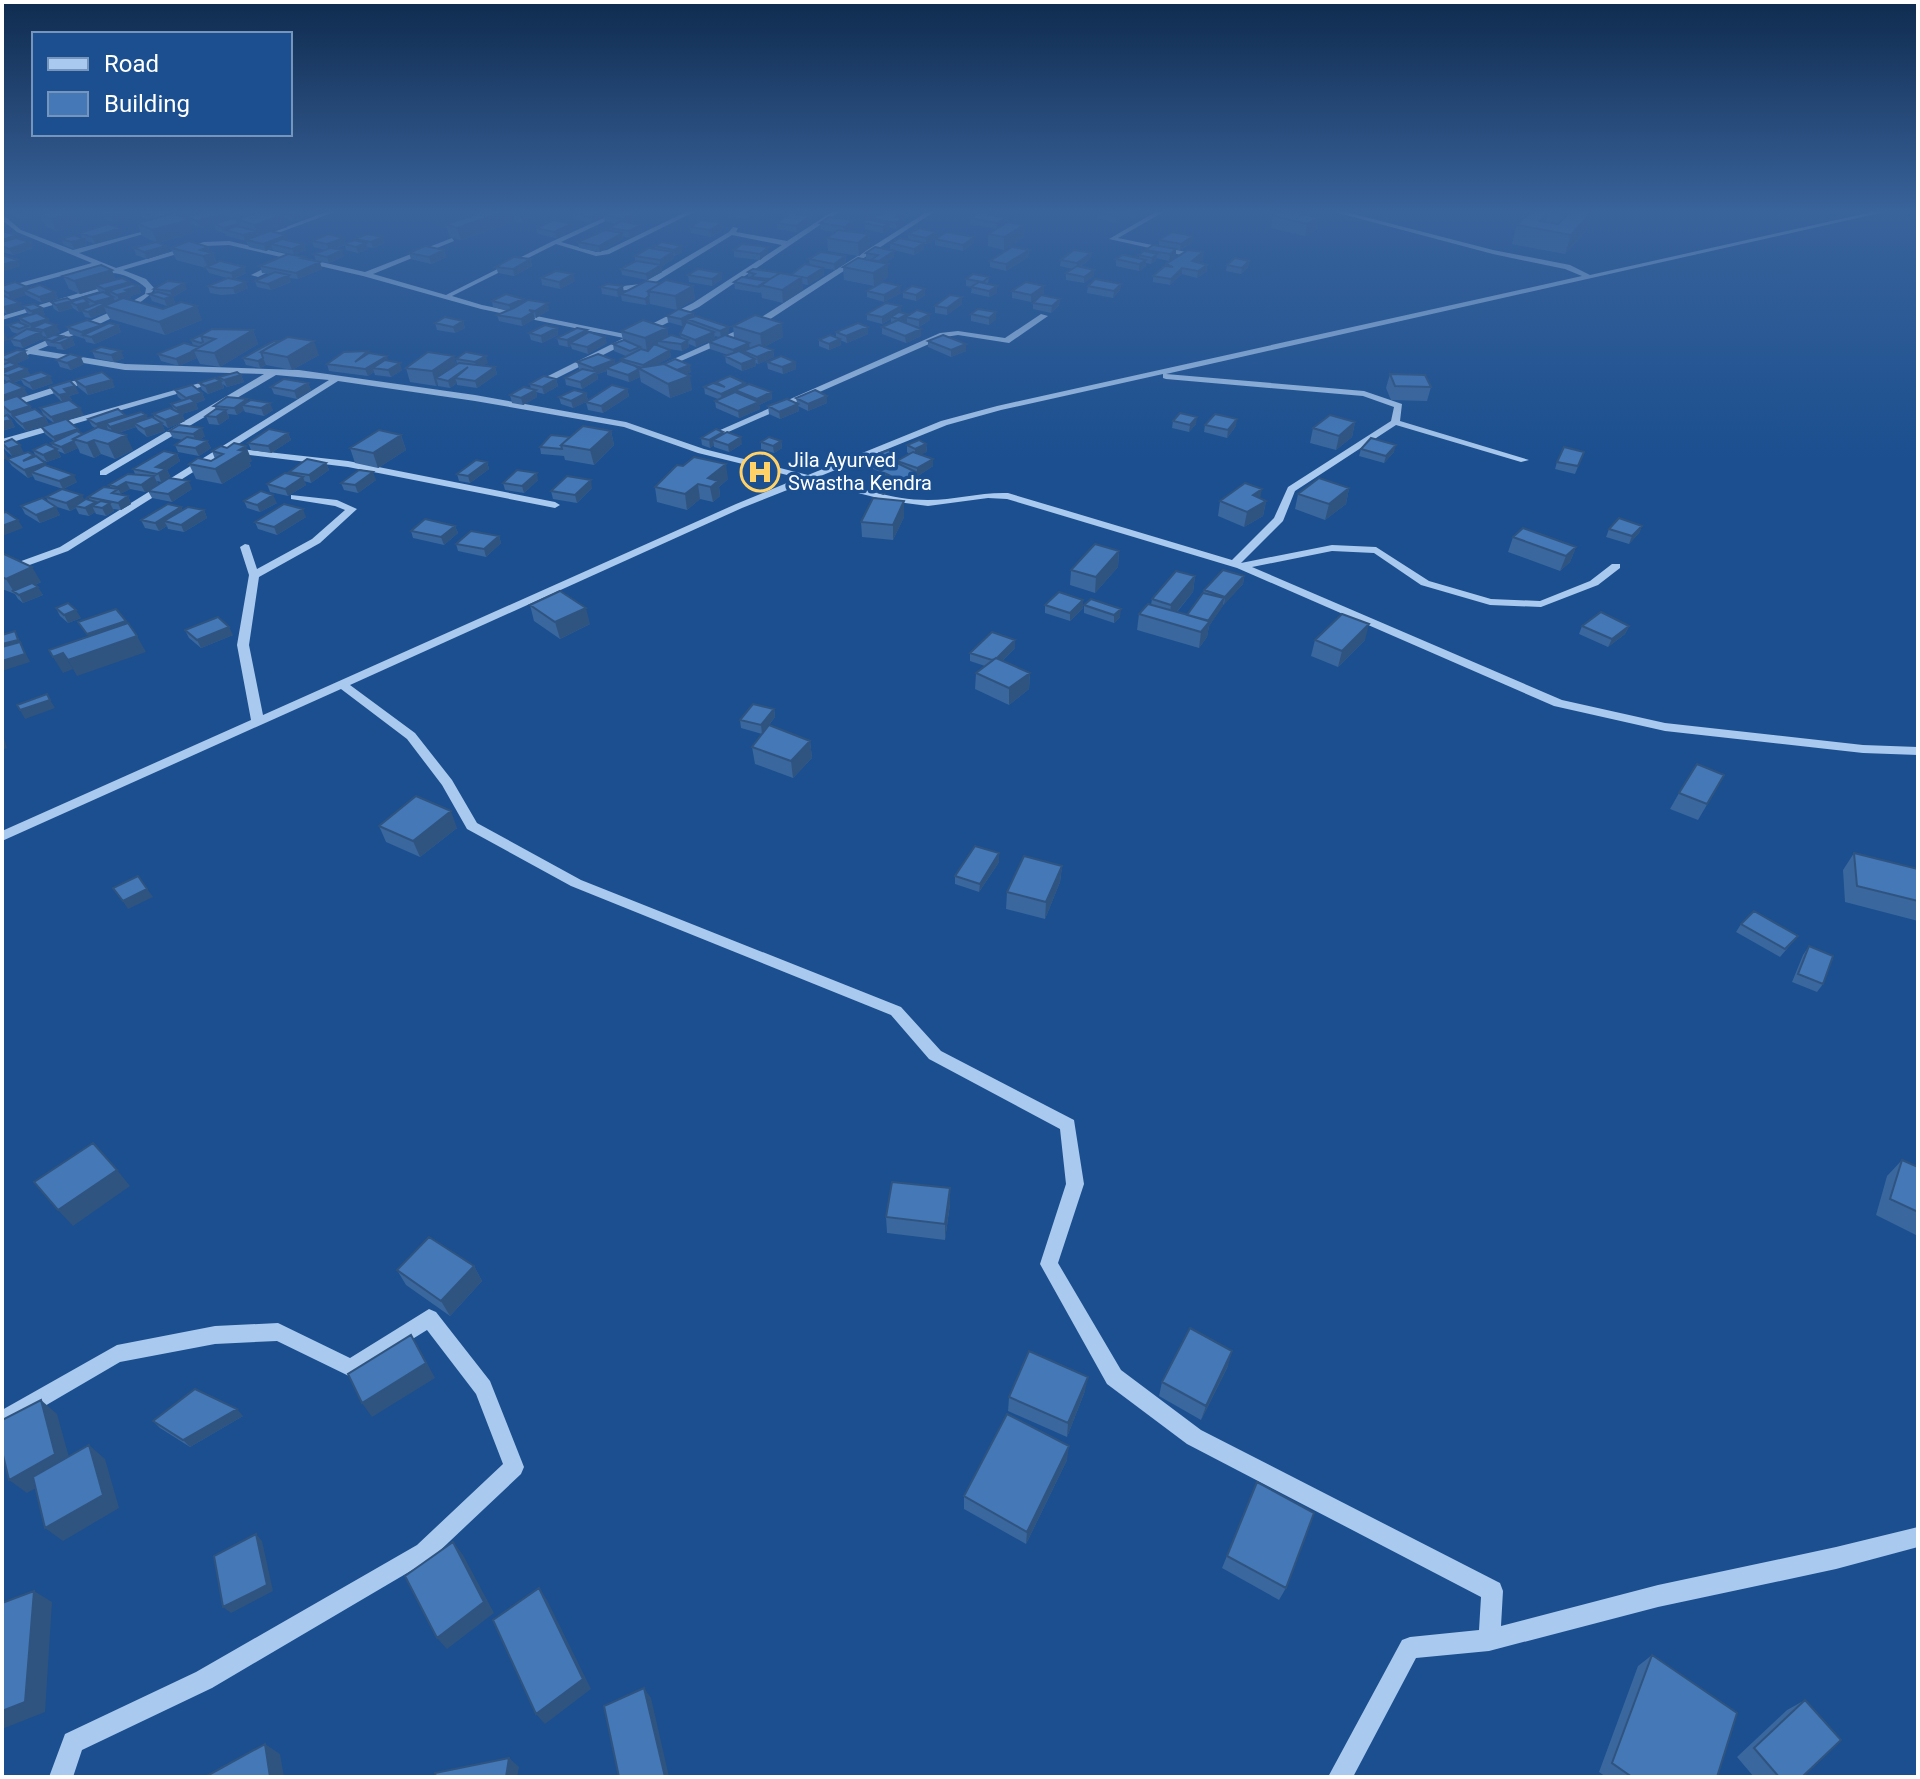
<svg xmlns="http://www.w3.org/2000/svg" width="1920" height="1779" font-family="Roboto,sans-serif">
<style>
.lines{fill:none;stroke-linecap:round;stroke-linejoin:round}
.minor{fill:#a9c9ee;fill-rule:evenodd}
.wall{fill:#3a679d}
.shaded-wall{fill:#305480}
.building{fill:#4478b7;stroke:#305480;stroke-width:2;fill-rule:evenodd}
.labels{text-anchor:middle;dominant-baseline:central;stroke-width:7;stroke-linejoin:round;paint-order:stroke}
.far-poi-label{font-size:20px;fill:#fff;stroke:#1b4f8f;text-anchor:start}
</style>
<rect width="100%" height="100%" fill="#1b4f8f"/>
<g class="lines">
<path class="minor" d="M331,210H340L262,239L257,238Z
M621,210H629L561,242L596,252L607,250L690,210H698L609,254L596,256L556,244L452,296L482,305L630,335L693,303L782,245L732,235L646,288L617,291L613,289L614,287L641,284L729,232L733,227L738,228L736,232L787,241L835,210H842L699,307L535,389L531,386L532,384L624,338L481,309L363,276L229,245L204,246L123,270L146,279L154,288C148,308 60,340 38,350L125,364L299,370L475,395L626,422L704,449L808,475L941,421L997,406L1582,276L1565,269L1493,254L1327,210H1338L1493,250L1570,265L1590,275L1881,210H1893L1166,374L1364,391L1402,404L1400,421L1529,460L1521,462L1396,425L1295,491L1283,521L1241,563L1332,545L1376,547L1429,581L1491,599L1540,601L1590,581L1612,564H1620V568L1598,585L1541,607L1490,605L1421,585L1374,553L1332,551L1252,567L1562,700L1665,723L1863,745L1918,747V755L1863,753L1665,731L1554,706L1237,568L1007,499L988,498L928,506L890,501L810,481L742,508L350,685L415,733L452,780L477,823L581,880L901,1007L941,1051L1074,1120L1084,1184L1058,1263L1121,1370L1201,1430L1500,1583L1503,1591L1501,1626L1658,1585L1836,1547L1918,1527V1547L1836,1569L1658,1607L1489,1651L1416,1658L1353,1777H1328L1402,1640L1410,1637L1479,1630L1481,1597L1187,1444L1107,1384L1040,1264L1066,1184L1060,1129L929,1059L891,1015L571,886L467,829L442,785L407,739L341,689L2,841V831L251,720L237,645L249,575L240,547L245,544L249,545L257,569L312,539L345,510L335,506L291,499V495L337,500L357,509L320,543L259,577L249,645L263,715L736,504L799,478L698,453L624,427L475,401L338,381L232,448L348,461L555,502L560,505L555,508L348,467L225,452L68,551L2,575V568L60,547L329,380L276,375L106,475H100V471L264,374L125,370L30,354L2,365V360L126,305L145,294L146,288C138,280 121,272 109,273V270L98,266L2,292V288L92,263L17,232L2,220V214L21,230L73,250L160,227V229L79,253L116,268L204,242L229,241L365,272L452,238L454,241L373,274L446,295L553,241ZM1163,374V378L1166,379L1363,396L1394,407L1391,421L1288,487L1274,518L1232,560L1008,493C981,492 955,500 928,500C891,500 853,486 818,477L947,425L1001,410Z
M930,210H937L755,329L674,364L667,362L749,325Z
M1159,210H1167L1118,238L1186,252V256L1109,239Z
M275,263L282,265L258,277L251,275Z
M110,284L117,286L2,320V316Z
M1041,314L1048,316L1009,343L958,335L945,337L710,440L702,438L940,333L958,331L1005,338Z
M95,374L99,377L98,379L2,410V404Z
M214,379L221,381L2,445V439Z
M429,1309L436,1312L490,1381L524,1467L521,1474L431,1559L212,1688L82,1750L73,1777H49L65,1734L196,1672L417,1545L503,1464L476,1394L427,1330L351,1377L277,1341L215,1344L120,1362L2,1431V1410L117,1345L215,1326L278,1323L350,1358Z"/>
</g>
<path class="wall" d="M11,210H49L50,211L54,210H83L85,213L78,215L82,224L56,231L45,226L39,214L21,219L14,216Z
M111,210L173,212L172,210H205L223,220L200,227L190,224L194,232L158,243L169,252L147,259L136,255L134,248L155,242L142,236L137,223L148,220L141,217L140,216L113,222L105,218L102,212Z
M217,210H258L275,213L274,210H324L293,221L284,218L287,227L273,232L289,241L304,244L306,250L294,255L273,250L272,248L266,251L249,247L246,241L227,236L226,234L216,230L214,224L237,220L218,212Z
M489,210H530L532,219L522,223L515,221L461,240L450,237L446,224Z
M607,210L608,213L638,212L639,218L629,223L642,231L630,238L623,236V239L600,252L579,248L578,242L609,231L608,228L616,224L605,221L604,218L591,223L573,219L572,213Z
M729,210H756V212L747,218L730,216Z
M772,210H787L780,214L773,213Z
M795,210H818L812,213Z
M856,210H921V212L917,217L902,216L904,224L896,229L889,228V230L883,233L865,229L864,217L881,215L885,211L881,214Z
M1144,210V212L1134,218L1127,216L1116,223L1097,218V212Z
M1532,210L1592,211L1587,230L1565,254L1512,244L1517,225Z
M1273,216L1318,218L1316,230L1305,236L1271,228Z
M970,218H1006L1005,223L1024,225V237L1004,250L988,246V234L996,229L970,224Z
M811,222L797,232L777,229V223Z
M820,223L854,226L847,231L870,247L859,256L828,251L827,238L836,232L821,230Z
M690,227L723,229L711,237L691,233Z
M536,228L573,230L556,238L538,234Z
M2,231L17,235L19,239L30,242L33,248L13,255L2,252Z
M937,232V238L926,244H924V249L914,255L890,249V243L908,240V234Z
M80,233L124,234L95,244L85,240L87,245L74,249L64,245L61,239L82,238Z
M974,237V243L963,251L935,245V239Z
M355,239L385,243L373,248L367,247L368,249L358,253L346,250L345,245L335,249L344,256L329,263L316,261L314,254L325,250L314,247L312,241L346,243L355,240Z
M1159,240L1192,243L1180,250H1176V256L1169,261L1156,258V260L1151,264L1146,263V266L1139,271L1116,266V259L1139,258V255L1146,252V250L1159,246Z
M655,246L682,252L674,256V258L661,267L662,272L647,280L622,275L621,269L635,261V256L655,249Z
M208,247L210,252L213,253L216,262L246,273L234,279L248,288L235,294L221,295L210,293L208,286L227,278L209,273L206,268L176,260L171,248Z
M444,250L446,257L431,264L411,259L409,253Z
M734,250L768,253L760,260L734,257Z
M1029,250L1028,257L1006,271L990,267V261Z
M894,251V257L885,263L888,277L874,286L844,280L843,267L866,259V253Z
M1203,252V259L1198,263L1207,265V271L1197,278L1182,274L1170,285L1153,282V276L1165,266L1166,264Z
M1091,253L1090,259L1080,267L1094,270V276L1084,283L1066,280V273L1073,269L1060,266L1061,260Z
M845,256L846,262L835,270L821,268H823L824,275L808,285L802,284L803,290L783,303L762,298L761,292L760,293L735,289L734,282L748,278V272L791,275L810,265L809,259Z
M304,257V259L322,269L298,279L289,278L291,282L271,290L257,287L255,281L270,274L262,273L260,266Z
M530,259L532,266L514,276L498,273L496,267Z
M1249,261L1248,267L1241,274L1226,271L1227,265Z
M721,273L722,279L712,286L689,282L688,275Z
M63,276L130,282L131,284L139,286L141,293L130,296L131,298L127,299L202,320L165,335L110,319L106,312L91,318L85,317L82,311L79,312L73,308L59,312L54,309L51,302L85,300L84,297L100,293L97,289L80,294L69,289Z
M989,277L988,284L997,293L989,297L971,293L972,287L966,286V279Z
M541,278L575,281L560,289L542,285Z
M661,283L693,286L695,299L677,310L650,304V303L646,305L622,301L621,295L618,297L602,294L601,287L607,284L624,293Z
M1121,284L1120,290L1113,298L1087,293L1088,286Z
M2,286L27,287L55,292L58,298L42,303L26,295L12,299L23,309L7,314L3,312L5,316H2Z
M154,289H187L173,297L175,303L167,306L152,301L149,294L155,292Z
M925,289V295L916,301L903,298V292Z
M867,291L901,293L884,302L867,297Z
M1012,291L1044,293L1031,302L1012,298Z
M523,299L524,302L549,310L536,318L534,317L535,319L522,326L499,321L497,315L507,311L493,307L492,301Z
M1060,299L1059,305L1051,313L1033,309V303Z
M962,304L947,315L935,313V306Z
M23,306L42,308L45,315L42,316L60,332L47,337L43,336L44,338L23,348L14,346L10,339L18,334L12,332L8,325L21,323L19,318L30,315L27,313Z
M996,312V319L989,325L971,321V314Z
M693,313L694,316L729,327V334L727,335L734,338L733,326L783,337L764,347L773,350L774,357L758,364L756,363V366L742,371L726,363L725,356L728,355L710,349L709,342L719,337L715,336V338L696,347L689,344V347L682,351L669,349L671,357L656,365L691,372L686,374L692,390L670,398L641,382L640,377L629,382L607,375V371L597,374L598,379L582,389L566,385L565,378L580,369H579L577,362L614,360L615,364L622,361L621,359L626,356L614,351L613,344L623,340L621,331L667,328L668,336L681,338L680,334L685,325L682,326L668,322L667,316Z
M901,313L907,314V316L930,320L919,327L907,323V321L904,323L921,336L906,343L882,334V327L891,323V319L882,324L867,320V314Z
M463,321L465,328L455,333L437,330L435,323Z
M102,325V326L118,325L121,332L95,344L86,342L85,339L70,334L67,327Z
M868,327V334L847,343L840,340L841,345L829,350L819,346V340L836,337V332Z
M557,328L558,335L542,343L531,340L529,333Z
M253,330L258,344L220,367L200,364L197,358L179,366L161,361L158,354L193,345L191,340L201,335Z
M587,330L588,333L607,343L588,354L572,349L571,346L568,347L559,345L557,338Z
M62,336V338H72L75,345L64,350L57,349L56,347L48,346L44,339Z
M274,341L319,355L292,370L266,365L260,368L246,365L243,358Z
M928,341L966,351L951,357L928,347Z
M25,351L29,358L16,364L18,367L27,369L30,375L53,383L33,390L24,385L21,380L13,383L28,395L19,398L30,406L32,410L45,417L49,425L26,431L17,423L14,419L7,413L15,427L2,431V384L8,382L2,378V356Z
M92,351L124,358L114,362L95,358Z
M368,354L388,361L402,370L391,377L375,375L374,372L368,376L329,371L327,364Z
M454,356L456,365L457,364L456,359L488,363L483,365L495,367L497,374L477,388L457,385V383L450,388L438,386V384L436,386L410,382L406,368Z
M57,360L84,364L71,370L60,367Z
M767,362H795L796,369L783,374L768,369Z
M1390,374L1431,387L1427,401L1391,400L1386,388Z
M241,375L244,382L227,387L223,384L224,388L208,394L202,390L199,383L221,381L219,377Z
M556,379L558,386L544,394L536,392L537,397L523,405L512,403L510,395L531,389L530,384Z
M75,380L115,387L88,395L78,387Z
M716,382L745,385L771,392L772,399L759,405L760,409L739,418L716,408L715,401L718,399L705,394L704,387L716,384Z
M308,383L311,390L297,399L274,394L271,387Z
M50,387L79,393L69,396L72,400H70L84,415L67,420L78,429L80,432L83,434L95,428L92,426L88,419L126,416L155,419L153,414L174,410L171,404L182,400L178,397L175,390L202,393L205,400L196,403L198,409L182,414L185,421L168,428L162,424L165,431L147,437L138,430L136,427L118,433L133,450L115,459L101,454L94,458L80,453L78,448L65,454L58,451L61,457L47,462L38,458L46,466L77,482L63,489L35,480L33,476L28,478L12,466L7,459L36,457L33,450L53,447L51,443L54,441L45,434L41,427L54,423L44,416L40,408L62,402L54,394Z
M627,389L629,396L603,413L588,410L586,402Z
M586,393L588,401L573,408L561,404L559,397Z
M796,398L827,403L808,411L798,406L799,411L780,419L769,414L768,406L797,403Z
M248,402L273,410L264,416L245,412L244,410L237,415L228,414L229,418L219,425L209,424L206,416L216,409L214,406Z
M1173,421L1196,424L1189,432L1172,428Z
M1355,422L1352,437L1336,450L1310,443L1313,428Z
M1205,425L1236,426L1227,438L1204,432Z
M169,431L205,436L199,440L207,441L211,448L199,456L178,452L175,445L183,440L173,438Z
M611,431L614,445L594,465L565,460L564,456L541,454L540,447L570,437Z
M288,433L291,440L271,453L251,450L248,443Z
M723,434L742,444L729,452L714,447V445L710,448L702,445L701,438Z
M401,435L406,450L378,468L355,463L350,448Z
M12,439V456L5,450L2,444Z
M781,441L782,448L774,453L761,449V442Z
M926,444L927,452L920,454L933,466L918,476V480L901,489L895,486V488L883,495L872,491V484L880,479V472L873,469L872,462L880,457V453L897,461L909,454L907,452V445Z
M1361,449L1394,452L1384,463L1359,456Z
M212,451L252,461L249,462L251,466L222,484L196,479L189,464L211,461L215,459Z
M1584,452L1575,474L1555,469L1557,462Z
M177,454L180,461L167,470L170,476L161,482L157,481L158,484L145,492L130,489L120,494L128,496L131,504L121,510L113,509L114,511L106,516L96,514L95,512L89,516L79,514L76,508L70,511L54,506L60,515L40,523L25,514L21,506L49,503L46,497L90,500L88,497L111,488L109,485L135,474L133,469Z
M487,462L489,469L470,483L459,481L457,474Z
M326,463L329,470L311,483L304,481L306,485L288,496L270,492L267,484L290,475L289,472Z
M728,479L719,487L720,496L713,502L700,499L687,510L657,502L655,487Z
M376,480L358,493L344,490L341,483Z
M538,480L524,493L505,490L503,483Z
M592,488L577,503L553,499L551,491Z
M1349,488L1346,504L1325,520L1295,509L1298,494Z
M192,489L172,502L152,498L148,491Z
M1260,498L1266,501L1263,516L1244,527L1218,516L1220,501Z
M244,501L277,503L260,512L247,508Z
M181,507L183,510H204L207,518L184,532L168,529L167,526L159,531L145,528L141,520Z
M306,517L277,535L258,529L255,522Z
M904,517L893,540L862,537L861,522Z
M455,526L458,533L444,545L413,538L411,531Z
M1642,526L1639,533L1629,544L1606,537L1609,529Z
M499,536L501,543L486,557L458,551L456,544Z
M1513,537L1576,547L1570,562L1560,571L1508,552Z
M1119,551L1118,567L1095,593L1070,585L1071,570Z
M2,555L41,582L35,585L43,595L23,603L18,599L15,594L2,589Z
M1195,576L1193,592L1177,612L1187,615L1203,593L1204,590L1244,576L1243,584L1223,605L1209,626L1207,637L1199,648L1137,630L1139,614L1151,605L1152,599Z
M1083,600V608L1070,621L1045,613V605Z
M530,605L590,624L560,639L534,621Z
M1084,605L1120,617L1114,623L1084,613Z
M56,608L81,618L68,623L60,616Z
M1582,626H1629L1625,634L1608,647L1579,634Z
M185,630L233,635L201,648L189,638Z
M1015,640V648L1002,661L1030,673L1029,689L1009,705L975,689L976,673L985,666L970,661V653Z
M1315,640H1365L1338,667L1311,656Z
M774,709L775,717L769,725L810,741L812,758L793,778L755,764L752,747L762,734L741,728L740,720Z
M1715,791L1698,820L1670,809L1679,793Z
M379,826L457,828L420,857L386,842Z
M1854,853L1918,869V921L1845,902L1843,870Z
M999,862L979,892L955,884V876Z
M1062,866L1060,882L1045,919L1006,909L1007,892Z
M1741,924L1798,936L1780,957L1736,932Z
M1809,946L1823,984L1817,992L1792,982L1803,955Z
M1902,1160L1918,1167V1236L1876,1215L1887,1176Z
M950,1204L945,1240L887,1233L886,1217Z
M474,1266L482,1281L450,1316L406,1285L397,1270Z
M1228,1366L1201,1420L1159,1396L1162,1382Z
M1085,1391L1067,1437L1008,1411L1009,1397Z
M243,1416L190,1447L160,1428L153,1421Z
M1067,1460L1026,1544L964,1509V1496Z
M1257,1482L1286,1588L1279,1600L1222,1568Z
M1652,1655L1717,1777H1606L1599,1772L1638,1666Z
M1805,1700L1802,1777H1754L1737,1757L1787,1710Z"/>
<path class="shaded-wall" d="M29,210H49L50,211L21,219L18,213Z
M72,210H83L85,213L78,215L82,224L56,231L51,219Z
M136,210H157L138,211L140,216L113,222L110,216Z
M200,210H205L207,214L187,217L185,214Z
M306,210H324L293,221L291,215Z
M509,210H512L515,221L461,240L457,228Z
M522,210H530L532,219L522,223L519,211Z
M607,210L608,216L604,215V218L591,223L590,217Z
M750,210H756V212L747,218L746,212Z
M918,210H921V212L917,217Z
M1128,210L1127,216L1116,223V217Z
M1138,210H1144V212L1134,218L1135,212Z
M1549,211L1543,230L1540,221Z
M1592,211L1587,230L1565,254L1571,235Z
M638,212L639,218L624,225L623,219Z
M902,212L904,224L896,229V217Z
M221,214L223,220L200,227L197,221Z
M283,215L287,227L259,237L254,225Z
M810,216L811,222L797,232L796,226Z
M1006,218L1005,224L997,229V223Z
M1318,218L1316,230L1305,236L1307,224Z
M189,220L194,232L157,243L152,230Z
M853,220L854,226L845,233V227Z
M722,223L723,229L711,237L710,230Z
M572,224L573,230L556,238L554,232Z
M889,224V230L883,233V227Z
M641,225L642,231L630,238L629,231Z
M1024,225V237L1004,250V237Z
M121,228L124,234L95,244L92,237Z
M256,231L258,237L246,241L243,235Z
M937,232V238L926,244V238Z
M622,233L623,239L600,252L599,246Z
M869,234L870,247L859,256L858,243Z
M17,235L20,241L2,246V240Z
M287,235L289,241L271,244L272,248L266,251L263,244Z
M1193,236L1192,243L1180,250L1181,244Z
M383,237L385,243L373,248L371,242Z
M974,237V243L963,251V245Z
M344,238L346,244L329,251L327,244Z
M84,239L87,245L74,249L71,242Z
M30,242L33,248L13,255L9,249Z
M366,243L368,249L358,253L356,247Z
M924,243V249L914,255V249Z
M304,244L306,250L294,255L292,249Z
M166,246L169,252L147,259L144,252Z
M682,246V252L675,256L674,250Z
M208,247L211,254L213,253L217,266L208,268L200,250Z
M768,247V253L760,260V254Z
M1176,249V256L1169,261L1170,254Z
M342,250L344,256L329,263L327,257Z
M444,250L446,257L431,264L429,257Z
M1029,250L1028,257L1006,271V264Z
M894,251V257L879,267V261Z
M673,252L674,258L661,267L662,272L647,280L646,274L660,266V260Z
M1203,252V259L1191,268L1192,261Z
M1091,253L1090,259L1077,269V263Z
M1157,254L1156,260L1151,264L1152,258Z
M845,256L846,262L835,270L834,264Z
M530,259L532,266L514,276L513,269Z
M17,260L20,266L2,272V265Z
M1146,260V266L1139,271V264Z
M1249,261L1248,267L1241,274L1242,268Z
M320,262L322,269L298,279L296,273Z
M888,264V277L874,286L873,273Z
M1207,265V271L1197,278L1198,271Z
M244,267L246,273L233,279L231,273Z
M823,268L824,275L808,285L807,278Z
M1182,268V274L1170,285L1171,279Z
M112,270L117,283L96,285L97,289L80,294L74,281Z
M1094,270V276L1084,283V277Z
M721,273L722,279L712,286V279Z
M573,274L575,281L560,289L559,282Z
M289,275L291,282L271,290L268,284Z
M802,277L803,290L783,303L782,290Z
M130,282L133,288L139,286L141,293L130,296L131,298L120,302L117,295L109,291L111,295L107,296L104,289Z
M246,282L248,288L235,294L233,288Z
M184,283L187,289L173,297L175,303L167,306L164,299L172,296L170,291Z
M1121,284L1120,290L1113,298L1114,291Z
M623,286L624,293L618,297L617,290Z
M693,286L695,299L677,310L675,296Z
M900,286L901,293L884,302V295Z
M997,286V293L989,297V291Z
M1044,286V293L1031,302V295Z
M27,287L30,292L24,290L26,295L11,300L8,293Z
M925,289V295L916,301V295Z
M55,292L58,298L42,303L39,297Z
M649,296L650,303L646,305L645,299Z
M113,297L116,303L104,307L106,312L91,318L88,312L96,308L94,302Z
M962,297V304L947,315V308Z
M523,299L525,305L511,312L509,305Z
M1060,299L1059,305L1051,313L1052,306Z
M70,302L73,308L59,312L56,305Z
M88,302L91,309L79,312L76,305Z
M20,303L23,309L7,314L4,307Z
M548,303L549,310L536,318L535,311Z
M197,306L202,320L165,335L159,322Z
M901,306V313L891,317V319L882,324V317Z
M42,308L45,315L35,318L31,311Z
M533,312L535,319L522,326L521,319Z
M996,312V319L989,325V318Z
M693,313L694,320L687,319L688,323L682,326L681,319Z
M907,314V321L899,326L898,319Z
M930,314V320L919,327V320Z
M48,319L51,325L32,328L33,331L30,324Z
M463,321L465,328L455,333L453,327Z
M782,323L783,337L762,348L760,334Z
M56,325L60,332L47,337L43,330Z
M102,325L105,331L118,325L121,332L95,344L91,337L83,335L84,339L81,332Z
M729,327V334L721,338L720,331Z
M868,327V334L847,343L846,336Z
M557,328L558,335L542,343L541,336Z
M667,328L669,341H658V346L647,352L645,338Z
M921,329V336L906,343L905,336Z
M253,330L258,344L220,367L214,353Z
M587,330L588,337L570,343L571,346L568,347L567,340Z
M41,332L44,338L23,348L20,341Z
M714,332L715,338L696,347L695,340Z
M5,333L8,340L2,342V334Z
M62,336L64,342L72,338L75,345L64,350L60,343L53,342L56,347L52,341Z
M605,337L607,343L588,354L587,347Z
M840,339L841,345L829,350V344Z
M688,340L689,347L682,351L681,344Z
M314,341L319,355L292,370L287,357Z
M749,343L750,350L743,351V353L734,357L733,350Z
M966,344V351L951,357V350Z
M670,350L671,357L644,372L643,365Z
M773,350L774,357L758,364L757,357Z
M25,351L29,358L10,367L7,360Z
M121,351L124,358L114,362L111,355Z
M194,351L197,358L179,366L176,359Z
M387,356L389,363L373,368L374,372L368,376L365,369Z
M454,356L457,370L436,378L438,384L436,386L432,371Z
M486,356L488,363L477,369L475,362Z
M81,357L84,364L71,370L67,363Z
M263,358L266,365L260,368L258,361Z
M755,359L756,366L742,371L741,364Z
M614,360L615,367L606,368L607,371L597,374L598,379L582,389L580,382L594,374L593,368Z
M795,362L796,369L783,374L782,367Z
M400,363L402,370L391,377L388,370Z
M17,365L20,372L27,369L31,376L12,383L8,376L2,374V370Z
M690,365L691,372L678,378L677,371Z
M468,367L455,378L457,383L450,388L448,381Z
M495,367L497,374L477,388L475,381Z
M639,370L640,377L629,382L628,375Z
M241,375L244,382L227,387L224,380Z
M50,376L53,383L33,390L29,383Z
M690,376L692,390L670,398L668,384Z
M556,379L558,386L544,394L542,387Z
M112,380L115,387L88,395L85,387Z
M221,381L224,388L208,394L205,386Z
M308,383L311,390L297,399L294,391Z
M745,383L746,390H735L736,394L722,401L721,394Z
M75,386L79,393L69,396L72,400L63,403L59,395L64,389Z
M24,388L28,395L5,403L2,396Z
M627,389L629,396L603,413L601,406Z
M536,390L537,397L523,405L521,398Z
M771,392L772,399L759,405L760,409L739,418L738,411L757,403V399Z
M202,393L205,400L196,403L198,409L182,414L185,421L168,428L165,420L179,415L176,408L188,404L186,398Z
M586,393L588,401L573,408L571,401Z
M827,396V403L808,411V404Z
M247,399L249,406L242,405L244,410L237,415L234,408Z
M270,403L273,410L264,416L261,408Z
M798,404L799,411L780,419L779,412Z
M30,406L33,413L13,416L14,419L10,412Z
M80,408L84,415L55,424L51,417Z
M226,410L229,418L219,425L216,417Z
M125,415L128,421L146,415L150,422L134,423L136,427L114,434L110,427L106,423L108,429L99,431L96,424Z
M45,417L49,425L26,431L22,424Z
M1197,417L1196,424L1189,432L1190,425Z
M1237,419L1236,426L1227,438L1228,430Z
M11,420L15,427L2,431V422Z
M1355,422L1352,437L1336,450L1339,436Z
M162,423L165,431L147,437L144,429Z
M202,428L205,436L196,442L193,434Z
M78,429L82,436L57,444L53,437Z
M611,431L614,445L594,465L590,450Z
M723,432L724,439L713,440L714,445L710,448L709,440Z
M288,433L291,440L271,453L268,446Z
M126,435L133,450L115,459L108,444Z
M401,435L406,450L378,468L373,453Z
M741,437L742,444L729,452L728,445Z
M94,440L101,454L94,458L87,443Z
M74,441L78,448L65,454L61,447Z
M207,441L211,448L199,456L195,448Z
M781,441L782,448L774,453L773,446Z
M926,444L927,452L915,457V449Z
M20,445L24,453L12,456L8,449Z
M1396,445L1394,452L1384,463L1386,456Z
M246,446L252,461L249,462L251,466L222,484L215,469Z
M57,449L61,457L47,462L43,455Z
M4,450L8,458L2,460V451Z
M177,454L180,461L167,470L170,476L161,482L156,467Z
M897,454V462L894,463V469L885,474L884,466L889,464L888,458Z
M933,459V466L918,476V480L901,489V481L917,473V468Z
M487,462L489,469L470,483L468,476Z
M45,463L49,470L31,472L33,476L28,478L24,470Z
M326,463L329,470L311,483L309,475Z
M726,464L728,479L719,487L720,496L713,502L708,478Z
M373,472L376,480L358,493L355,485Z
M537,473L538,480L524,493L522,486Z
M74,475L77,482L63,489L59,481Z
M154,476L158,484L145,492L141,485Z
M303,477L306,485L288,496L285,489Z
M591,480L592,488L577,503L575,495Z
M895,480V488L883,495L882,488Z
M189,481L192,489L172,502L168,494Z
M126,482L130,489L121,494L117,487Z
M698,484L700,499L687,510L685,494Z
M1349,488L1346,504L1325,520L1329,504Z
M1262,489L1259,504L1266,501L1263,516L1244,527L1247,512L1253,495Z
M82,495L86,503L75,506L76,508L70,511L66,503Z
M273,495L277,503L260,512L257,505Z
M128,496L131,504L121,510L118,503Z
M904,501V517L893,540V525Z
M96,502L99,508L92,506L95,512L89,516L85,508Z
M110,503L114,511L106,516L102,508Z
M56,507L60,515L40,523L36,515Z
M181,507L185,514L164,521L167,526L159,531L155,523Z
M303,509L306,517L277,535L274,527Z
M204,510L207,518L184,532L181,525Z
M18,520L23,528L2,536V526Z
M455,526L458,533L444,545L441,537Z
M1642,526L1639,533L1629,544L1632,536Z
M499,536L501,543L486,557L484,549Z
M1576,547L1570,562L1560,571L1566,556Z
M1119,551L1118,567L1095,593L1096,577Z
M32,567L41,582L17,594L14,592L6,579Z
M1195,576L1193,592L1169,621L1171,605Z
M1244,576L1243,584L1224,605L1225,597Z
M38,587L43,595L23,603L19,595Z
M1224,598L1223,606L1209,626L1207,637L1199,648L1201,632L1205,625Z
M1083,600V608L1070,621V613Z
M586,608L590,624L560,639L555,622Z
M1121,609L1120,617L1114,623V615Z
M76,610L81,618L68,623L64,615Z
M126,621L130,629L92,642L87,634Z
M1369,624L1365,640L1338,667L1342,651Z
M1629,626L1625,634L1608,647L1612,639Z
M229,627L233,635L201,648L197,640Z
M15,631L30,662L2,671V644Z
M137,636L146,652L77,676L68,660Z
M1015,640V648L994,669V661Z
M63,653L73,669L63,673L53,657Z
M1030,673L1029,689L1009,705V688Z
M50,700L55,708L25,719L20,710Z
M774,709L775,717L762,734L761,725Z
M2,731L7,748L2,750Z
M810,741L812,758L793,778L791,761Z
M451,811L457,828L420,857L413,841Z
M999,853V862L979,892L980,884Z
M1062,866L1060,882L1045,919L1046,902Z
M147,889L153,897L128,909L123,901Z
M117,1170L130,1186L73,1226L58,1210Z
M950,1188V1204L945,1240V1224Z
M474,1266L482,1281L450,1316L441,1301Z
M411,1335L420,1350L435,1378L372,1417L362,1403Z
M1232,1351L1228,1366L1201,1420L1206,1406Z
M1088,1377L1085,1391L1067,1437L1068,1423Z
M41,1400L57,1414L72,1468L27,1493L9,1480Z
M237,1409L243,1416L190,1447L183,1440Z
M89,1445L105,1459L119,1508L63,1541L45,1528Z
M1069,1446L1067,1460L1026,1544L1027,1532Z
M256,1534L262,1541L273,1591L231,1613L223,1607Z
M453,1542L463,1555L494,1613L447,1649L437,1638Z
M539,1588L547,1600L591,1689L545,1724L536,1714Z
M34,1591L52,1602L45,1712L2,1729V1711Z
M644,1688L651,1698L669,1777H665Z
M265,1744L280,1754L284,1777H270Z
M509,1758L519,1767L517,1777H506Z"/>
<path class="building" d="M11,210H29L18,213Z
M54,210H72L76,212L51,219L39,214Z
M111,210H136L110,216L102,212Z
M144,210H165L180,214L177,215L174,213L156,218L138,211Z
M173,210H200L185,214Z
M209,210L221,214L197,221L186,217Z
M226,210H256L261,211L244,217Z
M265,210L283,215L254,225L237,219Z
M274,210H306L291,215Z
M489,210H509L457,228L446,224Z
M579,210H607L590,217L572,213Z
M615,210H628L638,212L623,219L604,215Z
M729,210H750L746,212Z
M887,210L902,212L896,217L904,218L896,223L864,217L881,215Z
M1101,210H1138L1135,212L1128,210L1116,217L1097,212Z
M1285,210L1318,218L1307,224L1273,216Z
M1532,210H1584L1592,211L1571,235L1517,225ZM1549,211L1567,215L1558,224L1540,221Z
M978,212L1006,218L997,223L970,218Z
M174,213L189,220L152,230L137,223Z
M791,213L810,216L796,226L777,223Z
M829,217L853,220L845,227L820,223Z
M233,218L237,220L238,224L224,228L214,224Z
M865,219L889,224L883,227L864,223Z
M554,220L572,224L554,232L536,228Z
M702,220L722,223L710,230L690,227Z
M621,221L641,225L629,231L608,228Z
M1008,222L1024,225L1004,237L988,234Z
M108,224L121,228L92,237L80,233Z
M237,226L256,231L243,235L225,230Z
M919,228L937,232L926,238L908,234Z
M605,230L622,233L599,246L578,242Z
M838,230L869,234L858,243L827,238Z
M2,231L17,235L2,240Z
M270,231L287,235L263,244L246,240Z
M947,232L974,237L963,245L935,239Z
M1172,232L1193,236L1181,244L1159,240Z
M328,234L344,238L327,244L312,241Z
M367,234L383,237L371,242L355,239Z
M74,235L84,239L71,242L61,239Z
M16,238L30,242L9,249L2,246V242Z
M900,238L924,243L914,249L890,243Z
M282,239L304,244L292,249L271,244Z
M354,240L366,243L356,247L344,244Z
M189,241L208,247L200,250L213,253L204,256L171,248Z
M156,242L166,246L144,252L134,248Z
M662,242L682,246L674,250L655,246Z
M742,244L768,247L760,254L734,250Z
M1153,245L1176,249L1170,254L1146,250Z
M425,246L444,250L429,257L409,253Z
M875,247L894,251L879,261L871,260L878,255L866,253Z
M1012,247L1029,250L1006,264L990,261Z
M330,248L342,250L327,257L314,254Z
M649,248L673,252L660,260L635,256Z
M1074,250L1091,253L1077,263L1061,260Z
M1188,250L1203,252L1192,261L1207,265L1198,271L1182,268L1171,279L1153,276L1165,266L1173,267L1166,264Z
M1144,251L1157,254L1152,258L1139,255Z
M821,252L845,256L834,264L809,259Z
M288,254L304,257L301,258L320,262L296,273L260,266Z
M2,255L17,260L2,265Z
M1123,255L1146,260L1139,264L1116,259Z
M514,257L530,259L513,269L496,267Z
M858,258L888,264L873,273L843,267Z
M1235,258L1249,261L1242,268L1227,265Z
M220,261L244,267L231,273L206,267Z
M636,261L661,265L646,274L621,269Z
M805,264L823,268L807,278L791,275Z
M101,265L112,270L74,281L63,276Z
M1077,266L1094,270L1084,277L1066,273Z
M698,269L721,273L712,279L688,275Z
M753,269L780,273L770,279L751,277L755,274L748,272Z
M556,271L573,274L559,282L541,278Z
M275,272L289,275L268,284L255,281Z
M780,273L802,277L782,290L760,285Z
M973,274L989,277L983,282L966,279Z
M742,277L767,281L759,287L734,282Z
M122,278L130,282L104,289L96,285Z
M228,278L246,282L233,288H218L208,286Z
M1095,279L1121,284L1114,291L1088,286Z
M666,280L693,286L675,296L648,291Z
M168,281L184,283L170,291L154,289Z
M646,281L661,283L648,291L649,296L645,299L621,294Z
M15,282L27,287L8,293L2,290V286Z
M883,282L900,286L884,295L867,291Z
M979,282L997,286L989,291L971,287Z
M1026,282L1044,286L1031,295L1012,291Z
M132,284L139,286L125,290L128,292L117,295L109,291Z
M607,284L623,286L617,290L601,287Z
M40,285L55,292L39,297L24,290Z
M912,286L925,289L916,295L903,292Z
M103,292L113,297L94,302L84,297Z
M158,292L172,296L164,299L149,294Z
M506,294L523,299L509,305L492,301Z
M2,295L20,303L4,307H2Z
M950,295L962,297L947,308L935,306Z
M1041,295L1060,299L1052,306L1033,303Z
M67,298L72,301L56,305L51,302Z
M83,298L88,302L76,305L70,302Z
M123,298L163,309L181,302L197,306L159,322L104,306Z
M528,300L548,303L535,311L529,310L533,312L521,319L497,315L514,308Z
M99,303H107L88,312L81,310Z
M886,303L901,306L882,317L867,314Z
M34,304L42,308L31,311L23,306Z
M679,309L693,313L681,319L667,316Z
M978,309L996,312L989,318L971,314Z
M917,310L930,314L919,320L906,317Z
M899,312L907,314L898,319L891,317Z
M37,313L48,319L30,324L19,318Z
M755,315L782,323L760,334L733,326Z
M696,316L729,327L720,331L687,319Z
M445,317L463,321L453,327L435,323Z
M87,320L102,325L81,332L67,327Z
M643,320L667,328L645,338L621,331Z
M898,320L921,329L905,336L882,327Z
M18,322L28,326L19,329L8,325Z
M45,322L56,325L43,330L32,328Z
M686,322L714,332L695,340L680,334Z
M109,323L118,325L91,337L83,335Z
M858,323L868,327L846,336L836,332Z
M545,325L557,328L541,336L529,333Z
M577,328L587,330L567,340L557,338Z
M27,329L41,332L20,341L10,339Z
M212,329L253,330L214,353L194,350L215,339L200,336Z
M589,332L605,337L587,347L570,343Z
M54,335L62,336L52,341L44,339Z
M201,335L203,342L201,343L191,340Z
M671,335L688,340L681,344L658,341Z
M725,335L749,343L733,350L709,342Z
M830,335L840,339L829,344L819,340Z
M943,335L966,344L951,350L928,341Z
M65,337L72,338L60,343L53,342Z
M288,337L314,341L287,357L261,352Z
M624,340L640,347L630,351L613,344Z
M274,341H279L261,352L263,358L258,361L243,358Z
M184,343L199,347L194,350H196L176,359L158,354Z
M654,344L670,350L643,365L621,359L641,349L648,351Z
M759,345L773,350L757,357L743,351Z
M101,347L121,351L111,355L92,351Z
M17,350L25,351L7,360L2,359V356Z
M368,351L355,362L369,353L387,356L365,369L327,364L344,352Z
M739,351L755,359L741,364L725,356Z
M428,352L454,356L432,371L406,368Z
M466,352L486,356L475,362L456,359Z
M70,354L81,357L67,363L57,360Z
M598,354L614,360L593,368L577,362Z
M781,356L795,362L782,367L767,362Z
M675,359L690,365L677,370L664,364Z
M385,360L400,363L388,370L373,368Z
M621,361L641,368L628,375L606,368Z
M10,362L17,365L2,370V365Z
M459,363L495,367L475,381L455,378L468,367L448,381L436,378Z
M664,364L690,376L668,384L638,368Z
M19,366L27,369L8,376L2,374V373Z
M582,369L597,372L580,382L565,378Z
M41,372L50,376L29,383L21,378Z
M102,372L112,380L85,387L75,380Z
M237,372L241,375L224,380L219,377Z
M1390,374L1425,375L1431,387L1395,386Z
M544,376L556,379L542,387L530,384Z
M730,376L745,383L721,394L704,387L713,383L725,387L716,382Z
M215,378L221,381L205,386L199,383Z
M284,379L308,383L294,391L271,387Z
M9,381L24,388L2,396V384Z
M70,381L75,386L64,389L68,393L59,395L50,387Z
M749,384L771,392L757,399L735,390Z
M192,385L202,393L186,398L175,390Z
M612,385L627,389L601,406L586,402Z
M524,387L536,390L521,398L510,395Z
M574,390L586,393L571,401L559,397Z
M815,390L827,396L808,404L796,398Z
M735,392L759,402L738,411L715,401Z
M17,396L30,406L10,412L2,405V401Z
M227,397L247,399L234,408L214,406Z
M190,398L195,402L176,408L171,404Z
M787,399L798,404L779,412L768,406Z
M69,400L80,408L51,417L40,408Z
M251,400L270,403L261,408L242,405Z
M170,408L182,414L165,420L153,414Z
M35,409L45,417L22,424L13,416Z
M118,409L125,415L96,424L88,419Z
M216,409L226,410L216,417L206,416Z
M141,412L146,415L110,427L106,423Z
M1180,413L1197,417L1190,425L1173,421Z
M1215,414L1237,419L1228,430L1205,425Z
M7,415L11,420L2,422V417Z
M1330,415L1355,422L1339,436L1313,428Z
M152,417L162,423L144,429L134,423Z
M66,419L78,429L53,437L41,427Z
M179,425L202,428L193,434L169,431Z
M583,426L611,431L590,450L561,445Z
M98,427L126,435L108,444L94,440L87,443L73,439Z
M269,429L288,433L268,446L248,443Z
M716,429L723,432L709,440L701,438Z
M379,430L401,435L373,453L350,448Z
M77,431L83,434L73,439L74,441L61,447L51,443Z
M727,432L741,437L728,445L713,440Z
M551,435L570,437L561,445L562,449L540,447Z
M187,437L207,441L195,448L175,445Z
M769,437L781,441L773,446L761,442Z
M1371,438L1396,445L1386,456L1361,449Z
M12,439L20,445L8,449L2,443Z
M919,440L926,444L915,449L907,445Z
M234,443L246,446L239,450L245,451L215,469L189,464L198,458L211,461L223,454L212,451L221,446L227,448Z
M46,444L57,449L43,455L33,450Z
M1564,447L1584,452L1578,466L1557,462Z
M889,450L897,454L888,458L880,453Z
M164,451L177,454L156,467L166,469L157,474L133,469Z
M28,452L34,455L23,461L36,456L45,463L24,470L7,459Z
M913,452L933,459L917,468L897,461Z
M882,456L894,461L884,466L872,462Z
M694,457L726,464L708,478L718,481L711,487L698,484L685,494L655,487L677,465L683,466Z
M307,459L326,463L309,475L289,472Z
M476,460L487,462L468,476L457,474Z
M897,463L918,473L901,481L880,471Z
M45,465L74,475L59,481L31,472Z
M359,470L373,472L355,485L341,483Z
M517,470L537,473L522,486L503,483Z
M285,473L303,477L285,489L267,484Z
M128,474L154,476L141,485L126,482L117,487L109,485Z
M567,476L591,480L575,495L551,491Z
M885,476L895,480L882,488L872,484Z
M169,478L189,481L168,494L148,491Z
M1319,478L1349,488L1329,504L1298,494Z
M1245,483L1262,489L1253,495L1266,501L1247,512L1220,501Z
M104,487L118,489L112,493L128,496L118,503L88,497Z
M62,489L82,495L66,503L46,497Z
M261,491L273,495L257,505L244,501Z
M42,498L56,507L36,515L21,506Z
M873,498L904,501L893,525L861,522Z
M86,499L96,502L85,508L75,506Z
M101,501L110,503L102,508L92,506Z
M168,504L181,507L155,523L141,520Z
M284,504L303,509L274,527L255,522Z
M188,507L204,510L181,525L164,521Z
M6,512L18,520L2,526V513Z
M1619,518L1642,526L1632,536L1609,529Z
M425,519L455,526L441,537L411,531Z
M1523,528L1576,547L1566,556L1513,537Z
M471,531L499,536L484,549L456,544Z
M1095,544L1119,551L1096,577L1071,570Z
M4,554L32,567L6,579L2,577V555Z
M1223,570L1244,576L1225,597L1204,590Z
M1176,571L1195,576L1171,605L1152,599Z
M32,583L38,587L19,595L13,591Z
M560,591L586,608L555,622L530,605Z
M1059,592L1083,600L1070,613L1045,605Z
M1203,593L1224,598L1208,621L1187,615Z
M1091,599L1121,609L1114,615L1084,605Z
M68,603L76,610L64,615L56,608Z
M1148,604L1210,621L1201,632L1139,614Z
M116,609L126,621L87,634L78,622Z
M1601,612L1629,626L1612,639L1582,626Z
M1342,614L1369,624L1342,651L1315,640Z
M218,617L229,627L197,640L185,630Z
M128,623L137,636L68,660L63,653L53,657L49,650Z
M15,631L18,640L2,644V635Z
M992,632L1015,640L997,658L992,660L970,653Z
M20,642L25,654L2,661V647Z
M996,658L1030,673L1009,688L976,673Z
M47,694L50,700L20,710L17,705Z
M753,704L774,709L761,725L740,720Z
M769,725L810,741L791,761L752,747Z
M1697,764L1724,775L1707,804L1679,793Z
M416,796L451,811L413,841L379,826Z
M975,846L999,853L980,884L955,876Z
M1854,853L1918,869V901L1857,886Z
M1024,856L1062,866L1046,902L1007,892Z
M138,876L147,889L123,901L113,888Z
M1754,911L1798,936L1785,949L1741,924Z
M1809,946L1833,956L1823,984L1798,974Z
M93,1143L117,1170L58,1210L34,1182Z
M1902,1160L1918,1167V1212L1890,1199Z
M892,1182L950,1188L945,1224L886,1217Z
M429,1237L474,1266L441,1301L397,1270Z
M1190,1328L1232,1351L1206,1406L1162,1382Z
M411,1335L426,1363L362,1403L348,1374Z
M1029,1351L1088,1377L1068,1423L1009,1397Z
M195,1389L237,1409L183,1440L153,1421Z
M41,1400L55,1454L9,1480L2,1451V1420Z
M1007,1414L1069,1446L1027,1532L964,1496Z
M89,1445L103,1495L45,1528L33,1477Z
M1257,1482L1314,1513L1286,1588L1227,1556Z
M256,1534L267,1585L223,1607L214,1556Z
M453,1542L484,1602L437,1638L405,1576Z
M539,1588L583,1679L536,1714L493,1620Z
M34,1591L25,1702L2,1711V1603Z
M1652,1655L1737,1713L1717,1777H1632L1612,1763Z
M644,1688L665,1777H619L604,1706Z
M1805,1700L1841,1740L1802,1777H1779L1754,1748Z
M265,1744L270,1777H205Z
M509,1758L506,1777H436L435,1773Z"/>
<linearGradient id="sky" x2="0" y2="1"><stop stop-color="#0f2b4f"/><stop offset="0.46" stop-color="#39639b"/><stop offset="1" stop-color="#39639b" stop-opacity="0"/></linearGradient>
<rect width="1920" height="459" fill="url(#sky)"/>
<defs>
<g id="hospital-ring" transform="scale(2)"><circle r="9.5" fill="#1b4f8f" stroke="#ffd166" stroke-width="1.5"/><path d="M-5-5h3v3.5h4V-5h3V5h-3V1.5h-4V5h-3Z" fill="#ffd166"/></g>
</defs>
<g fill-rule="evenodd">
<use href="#hospital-ring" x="760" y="472"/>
</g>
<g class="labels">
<g class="far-poi-label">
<text x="788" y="460">Jila Ayurved<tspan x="788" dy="23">Swastha Kendra</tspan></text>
</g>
</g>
<rect width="1920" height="1779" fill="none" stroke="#ffffff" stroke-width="8"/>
<rect x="32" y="32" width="260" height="104" fill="#1b4f8f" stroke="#7695bc" stroke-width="2"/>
<rect x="48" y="58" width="40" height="12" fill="#a9c9ee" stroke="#7695bc" stroke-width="2"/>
<text x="104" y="72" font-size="24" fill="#ffffff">Road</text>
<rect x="48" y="92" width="40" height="24" fill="#4478b7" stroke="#7695bc" stroke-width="2"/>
<text x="104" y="112" font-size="24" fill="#ffffff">Building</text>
</svg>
